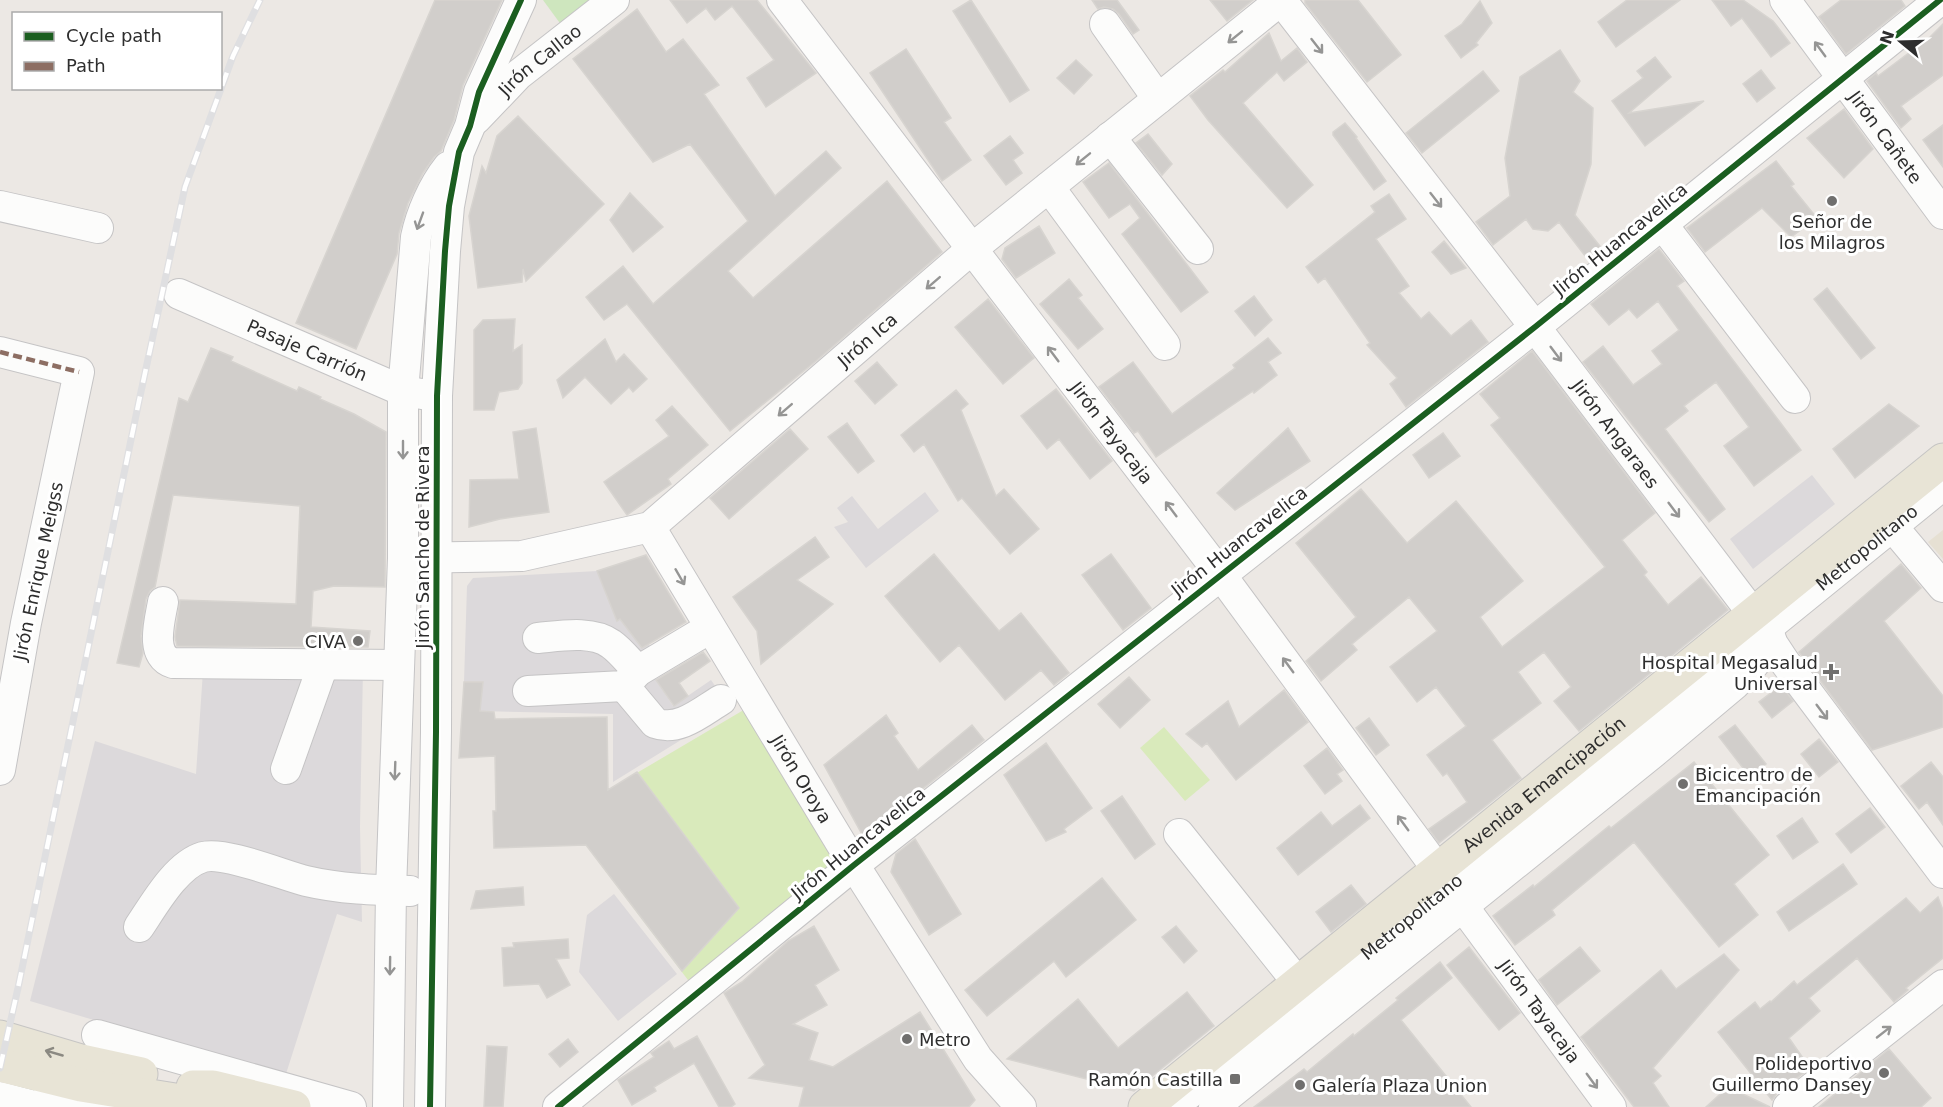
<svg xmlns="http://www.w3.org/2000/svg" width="1943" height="1107" font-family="'DejaVu Sans',sans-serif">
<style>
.industrial{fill:#dcd9db}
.education{fill:#e6e0d3}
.green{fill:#cee6be}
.pitch{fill:#d9eabb}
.building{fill:#d1cecb;stroke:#d7d4d0;stroke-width:1.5}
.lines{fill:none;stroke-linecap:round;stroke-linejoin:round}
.minor-casing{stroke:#c5c4c5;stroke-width:32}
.major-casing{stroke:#c6c5c4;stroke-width:35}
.minor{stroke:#fcfcfb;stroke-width:30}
.major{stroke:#e8e4d6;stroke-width:33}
.rail-casing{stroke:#dfdfe1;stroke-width:7}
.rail{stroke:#fff;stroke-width:4.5;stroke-dasharray:14;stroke-linecap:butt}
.quiet{stroke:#8d6e63;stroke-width:4.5;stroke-dasharray:9 4.5;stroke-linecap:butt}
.cycleway-casing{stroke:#fff;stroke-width:10}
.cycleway{stroke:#1b5e20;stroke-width:6}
.oneway{stroke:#959594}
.oneway2{stroke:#8b8982}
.poi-dot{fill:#706f6e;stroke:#fff;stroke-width:2}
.labels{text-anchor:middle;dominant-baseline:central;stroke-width:6;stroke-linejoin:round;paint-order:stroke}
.street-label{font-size:18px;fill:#2e2e2e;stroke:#fff}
.poi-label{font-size:18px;fill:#2e2e2e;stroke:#fff;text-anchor:end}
</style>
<rect width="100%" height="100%" fill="#ece8e4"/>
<path class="industrial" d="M1812,475L1835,504L1753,569L1730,539Z
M925,492L939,511L866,568L834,527L848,522L837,508L852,496L878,529Z
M597,571L617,621L628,615L661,662L650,671L673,706L711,680L731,709L613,782V714L480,711L482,682H464L467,586L473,578Z
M363,668L360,827L362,922L337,914L285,1077L30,1001L95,741L196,774L203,671Z
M614,894L677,974L618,1021L579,972L587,915Z"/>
<path class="education" d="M1943,530V559L1928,542Z"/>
<path class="green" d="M543,0H596L562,26Z"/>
<path class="pitch" d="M747,708L839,863L691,984L588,848L628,812L613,787Z
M1164,727L1210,780L1185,801L1140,748Z"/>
<path class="building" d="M435,0H502L463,85L454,120L441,151L434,157L423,173L408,203L399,233L397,254L356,349L296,323Z
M670,0H757L816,73L766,107L747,78L774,60L732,6L715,20L706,8L687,23Z
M971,0L1029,90L1010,102L953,11Z
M1092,0H1117L1139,30L1133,34L1119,14L1113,9L1104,7L1098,9Z
M1210,0H1253L1227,21Z
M1305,0H1358L1401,55L1367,82L1305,3Z
M1627,0H1680L1616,47L1598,22Z
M1712,0H1743L1773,21L1790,43L1771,57L1742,18L1731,26Z
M1841,0H1901L1905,6L1846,54L1819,17Z
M1480,1L1492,23L1476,43L1478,45L1461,58L1445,36L1462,24Z
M637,9L666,52L683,39L719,85L704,94L775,196L826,151L841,168L728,271L753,298L887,181L942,252L816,361L730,431L627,304L604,320L586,297L623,266L653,304L748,221L690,144L653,162L573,59Z
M1943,24V75L1901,106L1911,119L1901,128L1867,81L1876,73L1878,76L1930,37Z
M1269,33L1281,61L1297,48L1307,62L1284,81L1277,72L1243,103L1313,185L1287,208L1208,120L1190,96L1223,70L1225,72Z
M906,49L951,118L944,122L971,160L942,181L870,73Z
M1560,50L1580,81L1573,92L1593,108L1591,164L1575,215L1603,250L1589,261L1559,222L1548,231L1533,229L1526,219L1493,245L1476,222L1510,196L1505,158L1520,77Z
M1655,57L1671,77L1629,113L1704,101L1645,146L1612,101L1643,78L1637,71Z
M1076,60L1092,75L1074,94L1057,78Z
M1761,70L1775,88L1757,102L1743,84Z
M1483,71L1499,91L1422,153L1406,133Z
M1844,109L1873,149L1844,178L1807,138Z
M518,116L604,204L526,281L523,269L522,282L478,288L469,216L482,166L486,173L497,136Z
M1345,123L1357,137L1356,138L1386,181L1374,190L1333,135V132Z
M1943,125V167L1923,140Z
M1148,134L1172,164L1162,175L1136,143Z
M1010,136L1023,153L1013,160L1022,173L1006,185L984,156Z
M1776,161L1794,184L1791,186L1817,218L1791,237L1762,208L1705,252L1687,228Z
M1109,163L1208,292L1181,312L1122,234L1140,218L1130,204L1109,218L1083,182Z
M630,193L663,227L633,252L610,220Z
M1389,194L1406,219L1376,239L1409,286L1399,293L1421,319L1429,312L1451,336L1471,320L1488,342L1406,407L1390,384L1397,378L1367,345L1370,343L1325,278L1318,283L1306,267L1375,212L1371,206Z
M1039,226L1055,253L1016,278L1002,259L1005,248Z
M1444,241L1466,268L1451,274L1432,252Z
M1659,249L1684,281L1677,286L1801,450L1754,486L1724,446L1749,427L1716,382L1684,406L1688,411L1665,429L1725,509L1709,522L1583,362L1603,346L1633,385L1662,364L1652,351L1679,330L1658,301L1637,318L1629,309L1609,325L1591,304Z
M1069,279L1082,295L1078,298L1103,329L1078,349L1040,304Z
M1827,288L1875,348L1861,359L1814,299Z
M1254,296L1272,320L1255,336L1235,311Z
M988,299L1034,358L1003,384L955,327Z
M515,319L513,351L522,345V383L518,389L499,392L494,410H474V330L483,320Z
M1268,338L1281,353L1268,362L1277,375L1254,393L1253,391L1156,457L1138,431L1134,433L1099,387L1133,362L1172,414L1235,368L1233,365Z
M605,339L616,362L624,354L647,379L633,392L629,387L611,404L585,377L563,398L557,380Z
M211,348L233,357L231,361L297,391L299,387L321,397L320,399L354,414L386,432L385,587L334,586L313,591L311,627L370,631L368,647L177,646L175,637L180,600L296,604L300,506L173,495L155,587L150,591L146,599L141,636L143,653L139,667L117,663L179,398L188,402Z
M1532,351L1655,513L1622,540L1647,572L1644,575L1668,605L1701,577L1728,610L1579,731L1554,701L1571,687L1544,652L1518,672L1541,703L1492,740L1521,778L1439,843L1429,829L1467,802L1447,773L1443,776L1427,755L1466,726L1436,687L1417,702L1390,667L1437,631L1409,597L1352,644L1357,650L1321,681L1306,661L1356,617L1296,543L1361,489L1407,543L1456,501L1523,581L1480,617L1502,647L1605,567L1491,425L1500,418L1480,394Z
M877,362L897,385L875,404L855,381Z
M1056,389L1112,461L1090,479L1059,439L1047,449L1021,416Z
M956,390L968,404L961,410L996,496L1004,489L1039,529L1010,554L962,498L958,501L924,444L914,452L901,435Z
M1889,404L1919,426L1855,478L1833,449Z
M672,406L708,445L668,479L671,484L627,515L604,482L669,436L656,420Z
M847,423L874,461L858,473L828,437Z
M536,428L549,512L500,519L469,527L470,480L519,479L513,432Z
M1288,428L1310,461L1235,510L1217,493Z
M790,429L808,449L729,519L710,498Z
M1443,433L1460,456L1429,478L1413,455Z
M815,537L829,557L797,580L833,604L761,664L757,631L733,597Z
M934,554L999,631L1021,613L1069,673L1054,685L1041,670L1005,700L959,645L940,662L885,596Z
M1111,554L1151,608L1123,630L1082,575Z
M646,555L686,622L642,648L620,619L617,621L597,571Z
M1901,564L1921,588L1884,621L1943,696V727L1872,750L1799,652Z
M703,652L710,661L679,683L688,696L674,706L656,680Z
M1129,677L1150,700L1120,728L1098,704Z
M464,682H483L480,711L494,712L495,719L607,717L608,790L637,772L739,908L682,971L586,845L494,848L493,811H496L495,756L459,758Z
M1776,689L1785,690L1793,701L1772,718L1759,702Z
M1284,690L1308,722L1236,780L1207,743L1202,747L1186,734L1228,701L1239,727Z
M886,715L898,733L894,736L918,770L972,725L984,740L863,836L824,765Z
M1369,718L1389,745L1376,755L1356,728Z
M1735,725L1766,764L1750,777L1719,737Z
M1819,739L1838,762L1819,777L1801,754Z
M1046,743L1092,808L1064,829L1066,832L1046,841L1004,775Z
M1327,748L1343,770L1337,774L1342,781L1325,794L1304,766Z
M1694,762L1769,855L1734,884L1758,915L1719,947L1634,842L1552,910L1555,915L1515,945L1493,916L1533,885L1534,887L1609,826L1611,828Z
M1931,762L1943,777V825L1927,802L1919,809L1901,786Z
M1122,796L1155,844L1135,859L1101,811Z
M1360,805L1370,818L1298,875L1277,848L1321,812L1332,826Z
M1870,808L1885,827L1851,853L1836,834Z
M1802,818L1818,842L1793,859L1777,836Z
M915,839L961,914L929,935L891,872L896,854Z
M1843,864L1857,884L1789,931L1777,912Z
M1102,878L1136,920L1066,977L1054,961L987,1016L965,990Z
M1351,885L1366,904L1331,932L1316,912Z
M523,887L524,905L471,909L476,891Z
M1938,897L1943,910V958L1906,988L1908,990L1894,1002L1857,958L1809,998L1820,1011L1789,1038L1810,1068L1777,1093L1772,1100L1718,1032L1755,1002L1760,1009L1770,1001L1771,1002L1794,981L1797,985L1906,898L1920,913Z
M814,926L839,970L815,985L827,1005L793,1024L818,1033L809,1060L833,1067L920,1012L975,1100L969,1107H799L804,1087L749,1078L765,1065L724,993L742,982L788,941Z
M1176,926L1197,951L1184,963L1162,937Z
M568,939L569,958L556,959L570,985L547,998L539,984L504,986L502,948L514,947L513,943Z
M1469,947L1520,1013L1499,1030L1447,965Z
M1580,947L1600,971L1557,1005L1539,980Z
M1724,954L1739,970L1653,1068L1661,1076L1653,1083L1669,1107H1634L1581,1037L1661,970L1676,989Z
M1440,962L1452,978L1401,1020L1471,1107H1254L1304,1069L1307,1072L1353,1034L1354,1036L1398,1000L1396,998Z
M1187,992L1214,1026L1134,1091L1007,1059L1078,999L1118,1048Z
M697,1036L735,1104L731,1107H719L694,1063L654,1087L656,1091L632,1105L618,1080L654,1057L651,1053L669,1041L674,1049Z
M568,1039L578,1052L560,1067L549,1054Z
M487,1046L507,1047L503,1107H484Z
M1889,1049L1931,1098L1921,1107H1819Z
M1728,1087L1770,1107H1706Z"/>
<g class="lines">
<g class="minor-casing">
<g id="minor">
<path id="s1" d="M782,0L1221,575L1438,870"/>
<path id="s2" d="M1281,0L1535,327L1753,614L1784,661L1943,873"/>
<path id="s3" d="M1785,0L1943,214"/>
<path d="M1105,24L1158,99"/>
<path id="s4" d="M476,119L518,75L614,0"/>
<path d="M1110,137L1198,249"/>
<path d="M1049,187L1165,345"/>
<path d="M0,206L98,228"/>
<path d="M1662,224L1795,398"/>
<path id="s5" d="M179,294L403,391L422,394"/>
<path d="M0,352L79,372L26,623L0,770"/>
<path d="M1892,526L1943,587"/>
<path id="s6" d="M650,527L854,865L978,1059L1021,1107"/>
<path id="s7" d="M403,558L522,556L650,527L973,248L1281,0"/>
<path d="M163,602C160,620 149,656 173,663L399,665"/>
<path d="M538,638C560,636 592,630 611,644C621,651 629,662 638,671"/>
<path d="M624,686L655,723C679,732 701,712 721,700"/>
<path d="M528,691L624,686L638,671L710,628"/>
<path d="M286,769L323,665"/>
<path d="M1179,834L1298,983"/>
<path id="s8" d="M1470,916L1611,1107"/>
<path d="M139,927C154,905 176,865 203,857C225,851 282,875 306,881C340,889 375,890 410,891"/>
<path d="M97,1035L351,1107"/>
<path d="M49,1093L105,1107"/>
<path d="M0,1097L38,1107"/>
<path d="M388,1107L391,890L403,558V391L416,237C421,213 433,186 448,167"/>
<path d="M430,1107L436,732L437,396L445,251L449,206L459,152L470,126L479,92L521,0"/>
<path d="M558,1107L854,865L1535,327L1940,0"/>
<path id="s9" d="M1172,1107L1292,1013L1943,485"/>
<path d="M1214,1107L1654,752L1735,684L1754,664L1771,639"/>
<path d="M1788,1107L1943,985"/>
</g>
</g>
<g class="major-casing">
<g id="major">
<path d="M0,1037L81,1061L141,1074"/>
<path d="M0,1065L81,1085L219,1107"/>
<path d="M193,1087H213L294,1107"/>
<path id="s10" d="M1145,1107L1943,460"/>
</g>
</g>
<use href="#minor" class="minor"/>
<use href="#major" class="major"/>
<g class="rail-casing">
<path id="rail" d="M0,1068L18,988L139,401L185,187L233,56L260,0"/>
</g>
<use href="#rail" class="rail"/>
<path class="quiet" d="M0,352L79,372"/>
<g class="cycleway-casing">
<path id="cycleway" d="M430,1107L436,732L437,396L445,251L449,206L459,152L470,126L479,92L521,0
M558,1107L854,865L1535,327L1940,0"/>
</g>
<use href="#cycleway" class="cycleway"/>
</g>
<defs><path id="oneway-shaft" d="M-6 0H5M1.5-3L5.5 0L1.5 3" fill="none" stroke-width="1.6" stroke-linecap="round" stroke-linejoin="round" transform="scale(1.5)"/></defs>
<g class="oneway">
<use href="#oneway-shaft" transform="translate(1235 37) rotate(141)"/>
<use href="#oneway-shaft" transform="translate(1317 46) rotate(52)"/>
<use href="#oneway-shaft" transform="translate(1820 49) rotate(-126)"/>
<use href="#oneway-shaft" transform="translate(1083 159) rotate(141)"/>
<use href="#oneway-shaft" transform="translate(1436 200) rotate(52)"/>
<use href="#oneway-shaft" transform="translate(420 221) rotate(110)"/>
<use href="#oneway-shaft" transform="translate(933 283) rotate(139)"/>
<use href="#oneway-shaft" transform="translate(1053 354) rotate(-127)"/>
<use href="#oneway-shaft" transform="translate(1556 354) rotate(53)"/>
<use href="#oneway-shaft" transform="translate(785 410) rotate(139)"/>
<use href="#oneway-shaft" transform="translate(403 450) rotate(90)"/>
<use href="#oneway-shaft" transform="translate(1171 509) rotate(-127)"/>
<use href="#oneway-shaft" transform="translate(1674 510) rotate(53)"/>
<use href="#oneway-shaft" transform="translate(680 577) rotate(60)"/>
<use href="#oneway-shaft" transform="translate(1288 665) rotate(-126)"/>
<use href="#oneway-shaft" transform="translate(1822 712) rotate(53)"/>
<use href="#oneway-shaft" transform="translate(395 771) rotate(92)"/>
<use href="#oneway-shaft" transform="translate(1403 823) rotate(-126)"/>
<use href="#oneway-shaft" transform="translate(390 966) rotate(91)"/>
<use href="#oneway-shaft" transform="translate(1884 1032) rotate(-38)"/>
<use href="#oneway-shaft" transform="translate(1592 1081) rotate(54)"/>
</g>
<use class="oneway2" href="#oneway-shaft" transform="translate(54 1053) rotate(-164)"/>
<g class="poi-dot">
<circle cx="1832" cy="201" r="6"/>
<circle cx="358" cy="641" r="6"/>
<path d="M1828 663h6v6h6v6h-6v6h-6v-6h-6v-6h6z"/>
<circle cx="1683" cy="784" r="6"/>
<circle cx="907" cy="1039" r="6"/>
<circle cx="1884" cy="1073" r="6"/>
<rect x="1229" y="1073" width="12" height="12" rx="3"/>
<circle cx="1300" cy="1085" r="6"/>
</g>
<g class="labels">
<g class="street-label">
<text stroke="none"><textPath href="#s4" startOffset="87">Jirón Callao</textPath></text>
<text stroke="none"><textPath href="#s3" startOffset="170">Jirón Cañete</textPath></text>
<text transform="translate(1620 239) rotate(-39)">Jirón Huancavelica</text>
<text stroke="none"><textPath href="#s7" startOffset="537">Jirón Ica</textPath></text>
<text stroke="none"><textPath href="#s5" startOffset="140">Pasaje Carrión</textPath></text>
<text stroke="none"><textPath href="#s1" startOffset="544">Jirón Tayacaja</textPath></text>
<text stroke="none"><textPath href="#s2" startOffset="548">Jirón Angaraes</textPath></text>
<text transform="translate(1239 541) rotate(-38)">Jirón Huancavelica</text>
<text transform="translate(422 547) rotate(-90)">Jirón Sancho de Rivera</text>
<text stroke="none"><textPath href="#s9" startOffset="892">Metropolitano</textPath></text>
<text transform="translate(38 571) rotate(-78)">Jirón Enrique Meigss</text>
<text stroke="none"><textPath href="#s6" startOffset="294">Jirón Oroya</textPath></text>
<text stroke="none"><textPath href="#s10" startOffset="513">Avenida Emancipación</textPath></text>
<text transform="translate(858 843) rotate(-39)">Jirón Huancavelica</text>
<text stroke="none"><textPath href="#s9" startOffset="306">Metropolitano</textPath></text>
<text stroke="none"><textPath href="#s8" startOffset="118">Jirón Tayacaja</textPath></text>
</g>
<g class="poi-label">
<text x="1832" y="221" text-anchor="middle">Señor de<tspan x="1832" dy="21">los Milagros</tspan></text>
<text x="346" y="641">CIVA</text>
<text x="1818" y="662">Hospital Megasalud<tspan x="1818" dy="21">Universal</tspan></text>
<text x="1695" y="774" text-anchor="start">Bicicentro de<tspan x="1695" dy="21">Emancipación</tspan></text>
<text x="919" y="1039" text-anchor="start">Metro</text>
<text x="1872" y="1063">Polideportivo<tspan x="1872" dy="21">Guillermo Dansey</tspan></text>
<text x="1223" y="1079">Ramón Castilla</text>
<text x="1312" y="1085" text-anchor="start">Galería Plaza Union</text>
</g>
</g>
<rect x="12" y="12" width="210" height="78" fill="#ffffff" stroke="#ababab" stroke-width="1.5"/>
<rect x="24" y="32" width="30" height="9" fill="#1b5e20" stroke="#ababab" stroke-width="1.5"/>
<text x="66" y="42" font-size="18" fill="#2e2e2e">Cycle path</text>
<rect x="24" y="62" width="30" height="9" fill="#8d6e63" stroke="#ababab" stroke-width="1.5"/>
<text x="66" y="72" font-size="18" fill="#2e2e2e">Path</text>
<g transform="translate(1901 42) rotate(289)" stroke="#ffffff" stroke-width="4.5" paint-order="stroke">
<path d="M0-4.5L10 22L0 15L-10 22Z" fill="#2e2e2e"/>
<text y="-9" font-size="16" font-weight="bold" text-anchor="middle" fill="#2e2e2e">N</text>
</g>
</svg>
